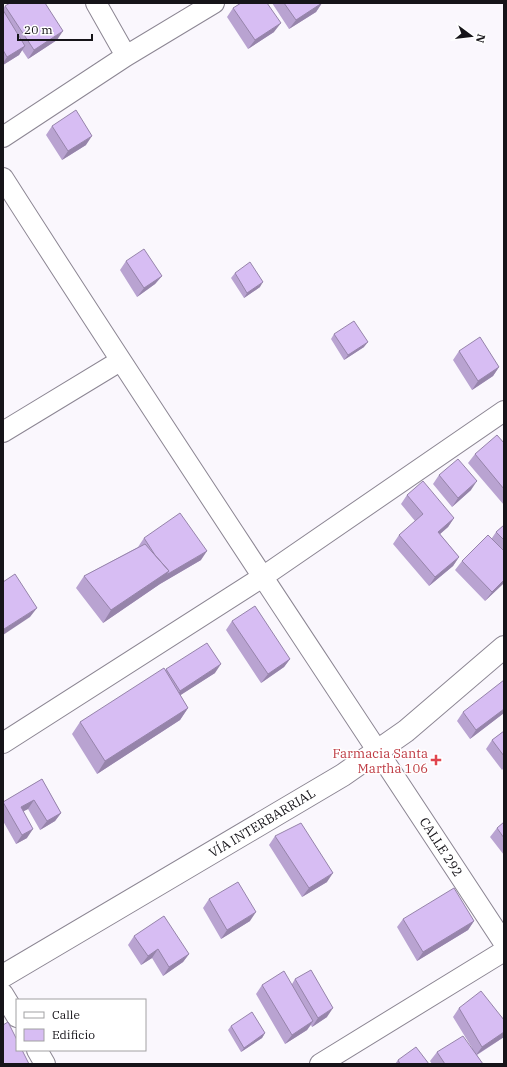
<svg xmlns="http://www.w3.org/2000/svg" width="507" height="1067" font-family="'IBM Plex Serif',serif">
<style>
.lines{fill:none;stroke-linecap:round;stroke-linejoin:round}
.minor-casing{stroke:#8c8693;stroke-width:22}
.primary-casing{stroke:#8c8693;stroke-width:24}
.minor{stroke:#fff;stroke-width:20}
.primary{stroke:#fff;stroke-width:22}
.wall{fill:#b9a3d1}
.shaded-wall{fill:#9684aa}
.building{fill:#d7bdf3;stroke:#9684aa}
.health-dot{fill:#e0444e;stroke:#fff;stroke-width:1.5}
.labels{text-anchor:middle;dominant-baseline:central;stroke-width:3;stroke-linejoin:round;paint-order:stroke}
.health-label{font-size:13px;fill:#be3a42;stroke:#fff;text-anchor:end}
.street-label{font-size:13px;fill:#161419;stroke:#fff}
</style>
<rect width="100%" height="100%" fill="#faf7fd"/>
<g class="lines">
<g class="minor-casing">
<path id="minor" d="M96,3L126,56
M3,137L126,56L214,3
M3,178C167,435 337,688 504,943
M3,432L120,361
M3,743L264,576L504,411
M3,994L17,1017
M37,1050L45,1064
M320,1064L504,951"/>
</g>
<g class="primary-casing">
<path id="primary" d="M3,976L343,775L406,731L504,647"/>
</g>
<use href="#minor" class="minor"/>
<use href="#primary" class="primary"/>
</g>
<path class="wall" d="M272,3H322L316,12L289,29Z
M5,6L57,40L28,59L22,50L19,55L3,65V9Z
M233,8L274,32L248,49L227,17Z
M52,126L86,145L62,160L46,135Z
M126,261L162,276L155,284L137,297L120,270Z
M235,273L260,287L244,298L231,278Z
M334,334L364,347L344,360L331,339Z
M459,351L499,367L493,376L472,390L453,360Z
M504,443V505L468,463L475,454Z
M439,475L471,490L452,507L433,484Z
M407,495L454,518L448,527L440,534L459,557L453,566L429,586L393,544L399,535L415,521L401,504Z
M504,525V583L485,601L455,570L462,561L492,538L496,532Z
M144,538L201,560L160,584L103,623L76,588L84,576L138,547Z
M232,621L290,659L284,667L261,683L226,630Z
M166,669L215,673L180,695L188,708L180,720L97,774L72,734L80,722L165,671Z
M463,712L504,713L470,739L457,721Z
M504,731V768L502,770L486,749L492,740Z
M42,779L61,813L55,821L40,830L28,809L23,811L27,838L16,844L3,821V802Z
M504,822V855L490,837L497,828Z
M275,836L327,882L302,897L269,845Z
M209,899L250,921L221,939L203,908Z
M403,919L474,921L468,930L417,961L397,927Z
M134,936L189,954L183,962L163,976L152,958L141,965L128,945Z
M295,979L327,1017L312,1027L311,1025L307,1030L285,1044L256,994L262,985L292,984Z
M459,1008L504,1020V1037L477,1055L483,1064H432L430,1061L437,1052L472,1048L453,1017Z
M231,1026L265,1033L262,1038L241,1052L228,1030Z
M398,1060L429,1064H395Z"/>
<path class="shaded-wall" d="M322,3L316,12L289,29L296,20Z
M281,23L274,32L248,49L255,40Z
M63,31L57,40L28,59L34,50Z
M25,46L19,55L3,65V63L7,57Z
M92,136L86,145L62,160L68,151Z
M162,276L155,284L137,297L144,288Z
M263,282L260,287L244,298L247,293Z
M368,342L364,347L344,360L348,355Z
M499,367L493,376L472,390L478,381Z
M477,481L471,490L452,507L458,498Z
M454,518L448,527L432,541L438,532Z
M207,551L201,560L160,584L166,575Z
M459,557L453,566L429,586L435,577Z
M169,571L160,584L103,623L111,610Z
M504,580V583L485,601L492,592Z
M37,608L30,617L3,635V631L4,629Z
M290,659L284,667L261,683L268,674Z
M221,664L215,673L173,700L180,691Z
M188,708L180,720L97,774L105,761Z
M504,709V713L470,739L476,730Z
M34,800L28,809L15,816L21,807Z
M61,813L55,821L40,830L47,821Z
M33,829L27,838L16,844L22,835Z
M333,873L327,882L302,897L309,888Z
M256,912L250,921L221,939L227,930Z
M474,921L468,930L417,961L423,952Z
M158,949L152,958L141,965L148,956Z
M189,954L183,962L163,976L169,967Z
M333,1008L327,1017L312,1027L318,1018Z
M313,1021L307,1030L285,1044L292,1035Z
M504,1032V1037L476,1055L482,1047Z
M265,1033L262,1038L241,1052L244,1048Z"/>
<path class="building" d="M10,3H45L63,31L34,50L5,6Z
M241,3H267L281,23L255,40L233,8Z
M284,3H322L296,20Z
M3,10L25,46L7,57L3,50Z
M76,110L92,136L68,151L52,126Z
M144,249L162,276L144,288L126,261Z
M250,262L263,282L247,293L235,273Z
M354,321L368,342L348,355L334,334Z
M480,337L499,367L478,381L459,351Z
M497,435L504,443V489L475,454Z
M458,459L477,481L458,498L439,475Z
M423,481L454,518L438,532L459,557L435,577L399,535L423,514L407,495Z
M180,513L207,551L166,575L169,571L155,555L144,538Z
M504,525V540L496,532Z
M488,535L504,551V580L492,592L462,561Z
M145,544L169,571L111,610L84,576Z
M15,574L37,608L4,629L3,628V582Z
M255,606L290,659L268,674L232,621Z
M207,643L221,664L180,691L166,669Z
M164,668L188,708L105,761L80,722Z
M504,680V709L476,730L463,712Z
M504,731V756L492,740Z
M42,779L61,813L47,821L34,800L21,807L33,829L22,835L3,802Z
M504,822V838L497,828Z
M301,823L333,873L309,888L275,836Z
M238,882L256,912L227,930L209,899Z
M454,888L474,921L423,952L403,919Z
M164,916L189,954L169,967L158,949L148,956L134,936Z
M311,970L333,1008L318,1018L295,979Z
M284,971L313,1021L292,1035L262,985Z
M481,991L504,1020V1032L482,1047L459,1008Z
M252,1012L265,1033L244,1048L231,1026Z
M8,1022L17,1040V1050H22L29,1064H3V1025Z
M463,1036L483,1064H445L437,1052Z
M416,1047L429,1064H400L398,1060Z"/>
<path class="health-dot" d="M434 754h4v4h4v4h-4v4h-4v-4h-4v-4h4z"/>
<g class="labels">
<g class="health-label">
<text x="428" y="753">Farmacia Santa<tspan x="428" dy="15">Martha 106</tspan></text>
</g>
<g class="street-label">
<text transform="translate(262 823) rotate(-31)">VÍA INTERBARRIAL</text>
<text transform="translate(441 847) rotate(57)">CALLE 292</text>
</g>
</g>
<rect width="507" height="1067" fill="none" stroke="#161419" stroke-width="8"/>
<rect x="16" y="999" width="130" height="52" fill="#ffffff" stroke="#a2a1a3"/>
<rect x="24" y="1012" width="20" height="6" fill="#ffffff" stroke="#a2a1a3"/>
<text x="52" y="1019" font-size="12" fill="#161419">Calle</text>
<rect x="24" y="1029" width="20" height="12" fill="#d7bdf3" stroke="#a2a1a3"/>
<text x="52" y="1039" font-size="12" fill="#161419">Edificio</text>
<g transform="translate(471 36) rotate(105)" stroke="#ffffff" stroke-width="3" paint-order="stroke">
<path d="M0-3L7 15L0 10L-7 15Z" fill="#161419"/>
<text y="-6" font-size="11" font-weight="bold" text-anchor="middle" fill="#161419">N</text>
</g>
<path d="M18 34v6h74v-6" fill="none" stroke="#161419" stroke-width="2"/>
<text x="24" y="34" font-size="12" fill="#161419" stroke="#ffffff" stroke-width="3" paint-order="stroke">20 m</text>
</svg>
